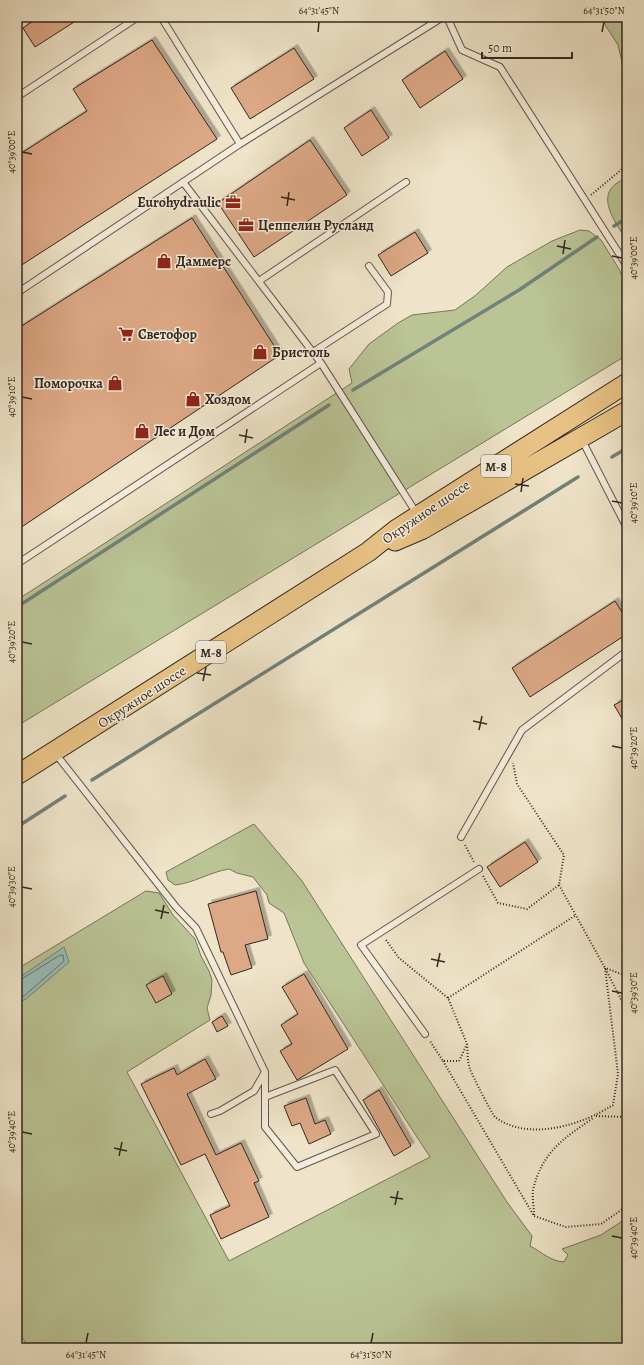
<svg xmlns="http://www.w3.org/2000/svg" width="644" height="1365" font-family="Alegreya,serif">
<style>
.green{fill:#bac495;stroke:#76765a}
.water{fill:#9abeb8;stroke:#70827b}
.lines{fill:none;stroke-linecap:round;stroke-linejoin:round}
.shore{stroke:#66736c;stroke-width:1}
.stream{stroke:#70827b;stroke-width:3.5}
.building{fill:#dda885;stroke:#322820;filter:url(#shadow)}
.lane-casing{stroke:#61574a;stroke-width:8}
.primary-casing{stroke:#322820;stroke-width:21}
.path{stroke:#322820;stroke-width:2;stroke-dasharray:1 2;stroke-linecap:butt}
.lane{stroke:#f5eddc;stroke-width:6}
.primary{stroke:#e8c284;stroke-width:19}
.ticks{fill:none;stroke:#322820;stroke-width:1.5}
.labels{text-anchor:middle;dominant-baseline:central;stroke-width:3;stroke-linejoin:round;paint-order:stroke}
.shield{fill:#f5eddc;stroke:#6c6358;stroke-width:1}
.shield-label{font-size:13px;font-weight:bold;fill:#322820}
.poi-label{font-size:14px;font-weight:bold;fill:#322820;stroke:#f5eddc;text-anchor:start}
.street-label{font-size:14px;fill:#322820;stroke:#f5eddc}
.neatline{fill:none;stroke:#322820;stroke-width:1.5}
.ticks-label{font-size:10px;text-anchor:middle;fill:#322820}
</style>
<defs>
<filter id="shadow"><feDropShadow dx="3.5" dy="-3.5" stdDeviation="0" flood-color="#0004"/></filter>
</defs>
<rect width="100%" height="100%" fill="#efe4c9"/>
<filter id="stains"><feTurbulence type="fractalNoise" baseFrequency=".005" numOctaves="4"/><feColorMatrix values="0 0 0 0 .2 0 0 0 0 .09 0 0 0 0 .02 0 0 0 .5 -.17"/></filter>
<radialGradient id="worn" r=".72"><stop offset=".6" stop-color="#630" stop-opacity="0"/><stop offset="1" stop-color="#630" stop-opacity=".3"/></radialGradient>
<path class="green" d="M600,17H627V83L618,45Z
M627,178V241C614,220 591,191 627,178Z
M580,230L589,231L601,240L619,269L627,287V355L17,726V600L352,383L349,369L369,344L398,323L412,315L455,310L476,295L507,267L552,241Z
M254,824L302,881L507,1202L532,1236L530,1246C542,1252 550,1261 564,1262L568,1255L562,1249L601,1235L627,1218V1348H29L17,1330V969L146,891L159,893L173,915L195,939L201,956L209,971L212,980L211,995L207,1008L210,1020L127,1072L229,1261L430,1157L304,963L284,913L269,903L267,895L253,877L237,873L229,869C210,872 194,883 175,885L168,880L166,872Z"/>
<path class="water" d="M64,947L69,962L26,999L17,1003V979Z"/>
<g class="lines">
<path class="shore" d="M17,982L60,955H63L64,961L24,996L17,999"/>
<path class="stream" d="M614,226L627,218
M353,390L519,290L597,237
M612,457L627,448
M17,607L329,405
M92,780L578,477
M17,827L65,796"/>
</g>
<path class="building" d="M39,17H82L35,47L23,28Z
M152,40L217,139L17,268V156L87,111L73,89Z
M294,48L314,79L250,119L231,88Z
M445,51L463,79L420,108L402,80Z
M371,110L389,138L362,156L344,128Z
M310,140L347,195L254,257L218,203Z
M192,218L280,355L17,530V329Z
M415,232L428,253L391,276L378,255Z
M615,601L627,620V634L530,697L512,668Z
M627,698V727L614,705Z
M525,842L538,862L500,887L487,867Z
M256,891L268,939L245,945L252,968L231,975L223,952H221L208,904Z
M304,974L348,1049L297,1080L280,1051L292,1044L281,1025L298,1014L282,987Z
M163,976L172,994L156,1003L146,985Z
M222,1016L228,1026L217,1032L212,1022Z
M205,1059L216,1079L187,1094L216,1155L241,1143L259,1181L254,1183L269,1217L221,1239L210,1215L230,1206L205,1154L181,1165L141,1084L174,1068L177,1075Z
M379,1090L411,1146L394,1156L363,1100Z
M306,1098L315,1124L325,1120L331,1134L309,1144L300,1123L292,1126L284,1106Z"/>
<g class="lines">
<g class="lane-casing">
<path id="lane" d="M161,17L240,144
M447,17L462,50L500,67L627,266
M17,97L138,17
M183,182L321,363L417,514
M259,281L406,182
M17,293L240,144L443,17
M313,352L387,304L388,292L369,266
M582,440L627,528
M17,564L321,363
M55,753L176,907L196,928L265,1072L254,1091L220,1111L211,1114
M461,837L522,730L627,651
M425,1034L361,945L479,869
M265,1073V1127L297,1167L376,1134L335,1070L265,1097"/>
</g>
<g class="primary-casing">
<path id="primary" d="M395,541L423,529L627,411
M17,775L368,552L397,529L627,383"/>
</g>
<path class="path" d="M591,195L627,165
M465,845L474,862
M483,876L498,903L527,909L559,885L564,855L517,784L513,763
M559,885L605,968L627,1011
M386,940L399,958L448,998L467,1044L459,1061H443L430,1041
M448,998L576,915
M467,1044C468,1052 467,1061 470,1069C472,1075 492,1114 495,1117C528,1142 582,1125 613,1105L618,1074L605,968L627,976
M443,1061L534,1216L566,1227L601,1224L627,1206
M596,1116L627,1117
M534,1215C534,1207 532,1198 533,1190C542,1152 563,1139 593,1118"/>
<use href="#lane" class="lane"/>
<use href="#primary" class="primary"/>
</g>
<path class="ticks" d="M318,32L319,22M602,32L604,22M22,152L32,154M281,197L295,200M287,206L289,192M557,246L571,249M563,254L565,240M612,256L622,258M22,397L32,399M239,435L253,438M245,443L247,429M515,484L529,486M521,492L523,478M612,501L622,503M22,642L32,644M197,673L211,675M203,681L206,667M473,721L487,724M479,730L482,716M612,746L622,748M22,887L32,889M155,910L169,913M161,919L164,905M431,959L445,962M437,967L440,953M612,991L622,993M22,1132L32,1134M114,1148L127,1151M119,1156L122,1142M390,1197L403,1199M395,1205L398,1191M612,1236L622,1238M86,1343L88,1333M371,1343L373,1333"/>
<defs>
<g id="office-bare" transform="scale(1.2)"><path d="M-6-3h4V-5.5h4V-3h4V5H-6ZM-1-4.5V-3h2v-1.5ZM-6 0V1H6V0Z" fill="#8f2418" stroke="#f5eddc" stroke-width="2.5" paint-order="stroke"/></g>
<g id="shop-bare" transform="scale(1.2)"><path d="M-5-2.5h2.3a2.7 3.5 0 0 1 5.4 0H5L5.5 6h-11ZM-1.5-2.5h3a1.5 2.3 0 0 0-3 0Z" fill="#8f2418" stroke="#f5eddc" stroke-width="2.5" paint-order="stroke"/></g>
<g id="supermarket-bare" transform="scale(1.2)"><path d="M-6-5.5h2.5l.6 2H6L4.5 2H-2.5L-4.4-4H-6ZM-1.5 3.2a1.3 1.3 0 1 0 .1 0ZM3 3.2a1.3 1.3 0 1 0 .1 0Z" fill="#8f2418" stroke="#f5eddc" stroke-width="2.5" paint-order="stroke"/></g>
</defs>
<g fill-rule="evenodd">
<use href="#office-bare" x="233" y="202"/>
<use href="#office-bare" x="246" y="225"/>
<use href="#shop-bare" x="164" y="261"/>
<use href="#supermarket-bare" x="126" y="334"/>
<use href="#shop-bare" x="260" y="352"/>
<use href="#shop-bare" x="115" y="383"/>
<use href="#shop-bare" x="193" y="399"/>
<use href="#shop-bare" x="142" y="431"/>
</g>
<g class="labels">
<g class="shield">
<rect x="481" y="455" width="30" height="22" rx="3"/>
<rect x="196" y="641" width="30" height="22" rx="3"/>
</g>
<g class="shield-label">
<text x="496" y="466">М-8</text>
<text x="211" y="652">М-8</text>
</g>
<g class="poi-label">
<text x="221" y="202" text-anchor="end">Eurohydraulic</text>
<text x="258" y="225">Цеппелин Русланд</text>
<text x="176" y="261">Даммерс</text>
<text x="138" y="334">Светофор</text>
<text x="272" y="352">Бристоль</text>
<text x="103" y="383" text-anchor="end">Поморочка</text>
<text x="205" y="399">Хоздом</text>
<text x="154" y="431">Лес и Дом</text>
</g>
<g class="street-label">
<text transform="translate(426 512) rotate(-34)">Окружное шоссе</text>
<text transform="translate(142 697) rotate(-33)">Окружное шоссе</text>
</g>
</g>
<rect width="644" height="1365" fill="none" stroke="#efe4c9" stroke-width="44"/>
<path d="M482 52v6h90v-6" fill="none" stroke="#322820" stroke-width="2"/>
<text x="488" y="52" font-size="12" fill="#322820" stroke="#f5eddc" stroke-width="3" paint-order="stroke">50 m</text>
<rect x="22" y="22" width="600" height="1321" class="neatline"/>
<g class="ticks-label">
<text x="319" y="14">64°31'45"N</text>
<text x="604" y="14">64°31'50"N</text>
<text transform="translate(11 152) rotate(-90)" y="4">40°39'00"E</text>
<text transform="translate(633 258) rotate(-90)" y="4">40°39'00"E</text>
<text transform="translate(11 397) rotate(-90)" y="4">40°39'10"E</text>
<text transform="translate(633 503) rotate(-90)" y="4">40°39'10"E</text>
<text transform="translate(11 642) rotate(-90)" y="4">40°39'20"E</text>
<text transform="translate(633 748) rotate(-90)" y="4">40°39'20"E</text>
<text transform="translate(11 887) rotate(-90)" y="4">40°39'30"E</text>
<text transform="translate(633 993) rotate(-90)" y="4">40°39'30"E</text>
<text transform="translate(11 1132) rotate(-90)" y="4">40°39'40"E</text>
<text transform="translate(633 1238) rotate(-90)" y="4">40°39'40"E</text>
<text x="86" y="1358">64°31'45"N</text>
<text x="371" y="1358">64°31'50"N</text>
</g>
<rect width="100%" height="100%" filter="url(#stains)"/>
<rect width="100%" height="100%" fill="url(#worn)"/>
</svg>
